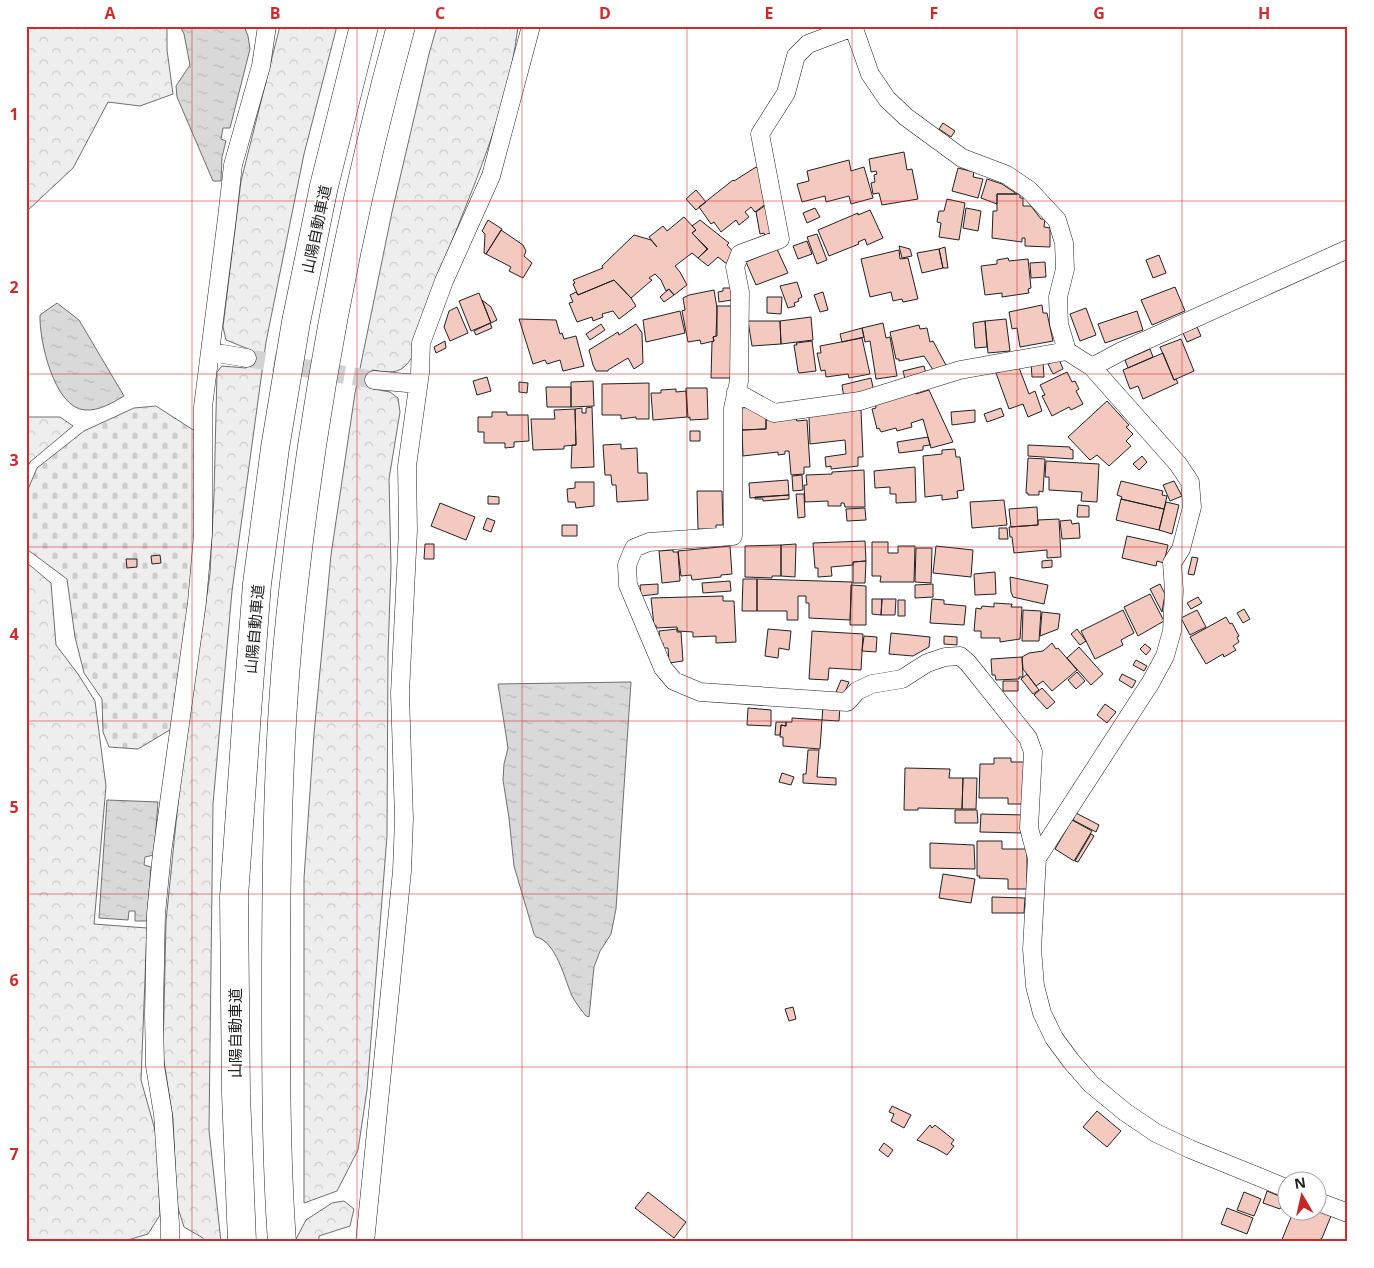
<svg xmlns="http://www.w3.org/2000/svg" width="1374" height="1268" font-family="'Open Sans','Noto Sans JP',sans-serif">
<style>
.forest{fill:url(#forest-crowns);stroke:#6f6f6f}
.cemetery{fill:url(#cemetery-stones);stroke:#6f6f6f}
.water{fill:url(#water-ripples);stroke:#6f6f6f}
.building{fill:#f3c9c0;stroke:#222}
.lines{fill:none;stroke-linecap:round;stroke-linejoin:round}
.minor-tunnel{stroke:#d3d3d3;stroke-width:18;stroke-dasharray:18 9;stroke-linecap:butt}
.minor-casing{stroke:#222;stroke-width:19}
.motorway-casing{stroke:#222;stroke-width:29}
.minor{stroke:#fff;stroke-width:18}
.motorway{stroke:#fff;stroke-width:28}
.grid{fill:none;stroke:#d62828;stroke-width:1;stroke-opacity:0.55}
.labels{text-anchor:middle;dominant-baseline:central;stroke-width:4;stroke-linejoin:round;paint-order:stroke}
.street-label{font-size:15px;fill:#222;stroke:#fff}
.neatline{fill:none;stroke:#d62828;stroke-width:2}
.grid-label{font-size:16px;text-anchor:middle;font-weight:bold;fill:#d62828}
</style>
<defs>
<pattern id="forest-crowns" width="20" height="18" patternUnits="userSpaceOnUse" patternTransform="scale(1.25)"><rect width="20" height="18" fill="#eee"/><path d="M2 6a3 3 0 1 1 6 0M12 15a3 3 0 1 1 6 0" fill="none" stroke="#ccc"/></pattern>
<pattern id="cemetery-stones" width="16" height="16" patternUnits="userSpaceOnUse" patternTransform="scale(1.25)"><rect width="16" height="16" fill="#eee"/><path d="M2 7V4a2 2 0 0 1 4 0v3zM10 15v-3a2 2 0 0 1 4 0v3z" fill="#ccc"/></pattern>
<pattern id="water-ripples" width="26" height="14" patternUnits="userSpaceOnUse" patternTransform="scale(1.25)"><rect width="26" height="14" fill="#d9d9d9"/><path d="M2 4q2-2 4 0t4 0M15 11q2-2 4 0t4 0" fill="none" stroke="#bababa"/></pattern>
</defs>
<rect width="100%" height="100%" fill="#fff"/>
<path class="forest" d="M26,26H167V50L173,94L140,106L108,102L73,168L26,212Z
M280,26H337L304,154L266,342L232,591L213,804L209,1130L221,1242H204L203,1238L184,1227L177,1205L173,1119L163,1055L166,921L182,764L210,574L214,495L217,372L222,366L246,368L251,350L226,340L223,327L241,181Z
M437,26L518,27C506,124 461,213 427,304C425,310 423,316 421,322C416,337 417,357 404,367C395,375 382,371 372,370L369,388L390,392L398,398L400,412L389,479L391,567L388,653L387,836L367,1090L358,1150L337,1191L304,1203V878L314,734L331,555L355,393L392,212L429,54Z
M26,417H60L73,426L30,462L26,471Z
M26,562L51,583L56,645L78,674L95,701L106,786L94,924L147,928L141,1080L157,1137L160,1215L148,1234L121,1242H26Z
M344,1201L354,1209L350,1226L319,1236V1242H297L296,1239L306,1220L332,1203Z"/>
<path class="cemetery" d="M156,406L198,433V555L173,728L138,749L109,747L103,732L102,699L84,673L75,637L67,579L28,550L26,533V494L37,468L84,431L134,408Z"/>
<path class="water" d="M180,26H244L248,36L250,49L230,128H223L221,139L226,141L222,157L221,181H213L177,97L176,86L190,65L184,34Z
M57,303L79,320L124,396C112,403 99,411 85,410C54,408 39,340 40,315Z
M631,682L616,909L611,934L600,951L594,967L589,1017L586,1016C581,1010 576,1003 572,996C565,980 556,941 536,937L534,934L514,866L509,818L503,780L504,764L508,748L498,684Z
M107,800L158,802L154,855L145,857L144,865L151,867L147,921H135V911H129L128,920L99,918Z"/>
<path class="building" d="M943,123L955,131L951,137L939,129Z
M904,152L907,170L912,169L918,199L882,205L879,193L873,194L871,183L875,182L874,175L877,174L876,171L871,172L869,159Z
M849,160L851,171L864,167L873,198L851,204L849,196L826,202L825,196L802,202L797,184L809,181L807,171Z
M756,167L764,176L759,179L768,191L771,200L755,212L751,207L745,212L749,217L739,225L736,220L721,232L714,222L711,224L699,207L733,180L734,181Z
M958,168L974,172L973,177L983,179L978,198L952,191Z
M987,179L1002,184L1017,194H997V204L981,198Z
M696,190L706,202L696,210L686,199Z
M997,194H1020V198H1023V206H1031L1041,219H1045L1044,227L1050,228V247L1025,246V238H1022V242L992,238L993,211H997Z
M947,199L965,203L959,240L939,237L941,223L937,222L939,211H944Z
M770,202L776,234L765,237L764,233L760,234L756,212Z
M815,208L820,217L807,223L803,213Z
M966,208L981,211L978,231L963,228Z
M870,210L883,238L867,245L865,239L858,242L859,244L829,256L818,230L858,213V215Z
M684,217L696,230L692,233L707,249L698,258L692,253L675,266L680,272L687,285L674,295L669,289L666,291L661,280L655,274L649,278L652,280L631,298L614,280L578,295L573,284L575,283L573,280L603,268L602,266L634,235L651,240L657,247L649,237L663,226L667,231Z
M488,220L502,229L486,254L484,253L485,234L482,231Z
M700,220L729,243L727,245L734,253L727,264L718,257L708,266L698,258L708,249L692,233L696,230L692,226Z
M501,230L523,245L526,251L524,256L532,263L523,278L509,271L511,267L486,254Z
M817,234L827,260L817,264L807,237Z
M807,241L812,254L798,259L793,246Z
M899,246L910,249L912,256L902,258Z
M945,247L948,268H943L939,249Z
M777,249L788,273L756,285L746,262Z
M939,249L943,268L922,273L917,253Z
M899,250L900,259L908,258L918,299L903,302L902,299L893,301L891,292L870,297L861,259Z
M1159,255L1166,273L1153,278L1146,260Z
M1008,258L1009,261L1028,259L1031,288L1028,289L1029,293L1002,297V293L985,295L981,266L997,264V260Z
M1045,262L1046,277L1031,278L1030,263Z
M614,280L631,298L636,306L619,319L613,311L602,314L603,317L593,321L592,317L577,322L569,303L573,302L570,295L576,292L578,295Z
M797,282L802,297L798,299L799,301L794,303L795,306L788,308L780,286Z
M1175,287L1185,311L1152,325L1141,300Z
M723,288H731L732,300L719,302L718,292L723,291Z
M669,289L674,295L664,302L660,297Z
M714,290L717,308L716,336L713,337L714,341L701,344L700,340L688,342L682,311L685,310L683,298L689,295Z
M823,292L828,310L820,312L814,295Z
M479,293L491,323L471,331L459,301Z
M767,297H782L781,314L767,313Z
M482,300L491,307L497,320L491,323Z
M1042,305L1043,313H1047L1053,341L1020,347L1017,328L1012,329L1009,312Z
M717,306H735V378H711L712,342L714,341L713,337L717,336Z
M457,307L468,333L450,341L444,327L449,311Z
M1086,308L1096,335L1080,341L1070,314Z
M680,311L685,333L646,342L643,320Z
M1137,311L1143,330L1105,343L1098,324Z
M811,317L813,340L781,344L780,321Z
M519,319L556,320L560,334L562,333L564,339L576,336L584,366L563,371L560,360L547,364L545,360L533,364Z
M1006,319L1010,351L988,353L985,321Z
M748,321H780L781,344L752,346Z
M985,321L987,347L975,348L973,323Z
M490,323L492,328L476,335L474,331Z
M883,323L886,338L890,337L897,376L876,379L870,341L865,342L862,328Z
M601,324L605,330L590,340L586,334Z
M636,324L642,333L643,363L634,369L628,358L608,370V371H596L593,365L589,350L618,332L619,335Z
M919,325L920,329L927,328L930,342L933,341L947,367L935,373L924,356L899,361V359H896L890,332Z
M1197,327L1201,336L1187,342L1183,333Z
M862,328L864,337L842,342L840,334Z
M862,338L870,374L849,378L848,374L826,377L825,370L821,371L817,353H821L820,346Z
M1181,339L1194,371L1174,380L1160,347Z
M445,341L446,348L436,353L434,347Z
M812,341L816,371L799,373L798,371L794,345H797L796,343Z
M1150,349L1153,357L1128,368L1125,360Z
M1163,353L1174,380L1176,379L1178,383L1143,399L1138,386L1130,389L1123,370Z
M1059,359L1063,369L1053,374L1048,364Z
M1043,362L1044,377H1032L1031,363Z
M1018,365L1029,394L1035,391L1042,411L1028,417L1023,404L1009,409L996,373Z
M924,366L927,378L906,383L903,371Z
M1067,372L1072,382L1075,381L1079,389L1076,391L1083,404L1071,410L1069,407L1052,416L1042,396L1045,395L1040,385Z
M487,377L491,391L477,395L473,381Z
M871,378L874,392L844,398L842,385Z
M593,381L594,406L571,407V382Z
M519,382L528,383L527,393L519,392Z
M649,383V419H636V417L621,419V415H602V384Z
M546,387H571V407H547Z
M686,388H707L708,419L690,420V417L688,418Z
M676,389V392L686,391L687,417L653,420L651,393H661V390Z
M929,390L953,442L931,448L923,419L911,423L912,427L897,431L896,428L881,432L879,428L877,429L872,409L876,408L875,401L915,391L916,394Z
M1107,401L1129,425L1126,427L1133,434L1126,441L1131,446L1109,466L1097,455L1090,460L1068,437Z
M592,407L594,467L571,468L572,445H576L575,409L582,408V413H586V408Z
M753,407L766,415V429L742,430L741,408Z
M1001,408L1004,416L987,422L984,414Z
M575,409L576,445L564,446V449L533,450L531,419H555L554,410Z
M857,410H861L863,457H858V466L831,469V466L826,467L825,457L846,454L845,440L810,444L809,416Z
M975,410V422L952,425L951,412Z
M492,412H507V415H528L529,441L514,442V447L505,448V443H484V432H478V417H492Z
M796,419L797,421L807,420L810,467H804V474L791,475L789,451H785V454L778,455V452L743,456L742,430L766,429V420Z
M690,431H700V441H690Z
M928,437L930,445L923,446V450L899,453L897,442Z
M621,444V449L637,448L638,473H647L648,500L617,502L616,485H612L611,475H605L603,445Z
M1028,445L1070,447V449L1073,450V459L1028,456Z
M955,449L956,457H960L964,490L957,491L958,498L942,500V495L925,497L923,456L942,454V450Z
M1142,456L1147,462L1139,470L1133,464Z
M1028,458L1045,459L1043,492L1039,491V495H1028V493H1026Z
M1046,461L1099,464L1097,502L1081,501L1082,492L1049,490V477H1045Z
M915,467L916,502L896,503V494H890V487L875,488L874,471Z
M864,470L865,507H845L844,503H841V506H828V501L805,502L804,485H807L806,475L832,474V472Z
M802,475L803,490L793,491L792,476Z
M788,480L789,495L750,498L749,483Z
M1121,481L1163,491L1162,495L1167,496L1164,509L1121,499L1122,497L1117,495Z
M1174,481L1182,496L1170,501L1163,485Z
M575,482H594V506L576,508L575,502H568L567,489L575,488Z
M697,491H722L723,525H716V530L698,529Z
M796,494H804L805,517L798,518Z
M789,495V499L763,501V499H755V497Z
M488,496L499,497V504H488Z
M1121,499L1164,509L1159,530L1116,520Z
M1004,500L1007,525L972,528L970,502Z
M1166,502L1179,505L1172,534L1159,530Z
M440,503L475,517L466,540L431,526Z
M1078,505L1089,506V517H1077Z
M1037,507L1038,525L1011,527L1009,509Z
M865,508L866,520L847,521L846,509Z
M487,518L495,521L491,532L483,529Z
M1059,519L1061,557L1047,558V550L1014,553L1012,537H1010L1009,527L1038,525V520Z
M1071,520L1072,524L1079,523L1080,538L1062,539L1060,521Z
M562,525H577V536H562Z
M999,528H1007L1008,539H999Z
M1127,536L1168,545L1164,563L1157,561L1156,566L1122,558Z
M865,541L866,561L853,562V565L831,567L832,576L818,577V568H815L813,543Z
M872,542H888V553H898V546H915L914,582H880L881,576H872Z
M425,544H434V559H424Z
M796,544L795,577L781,576V545Z
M781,545V576H772V578L745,577V546Z
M730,546L732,574L721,575V577L692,580L691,575L681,576L678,551Z
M936,546L973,550L971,577L933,573Z
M916,548H932L931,583L915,582Z
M673,550V552H678L680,581L662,583L659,551Z
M160,555L161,563L152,564L151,556Z
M1192,557L1198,558L1194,575L1188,574Z
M126,559H137V567L127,568Z
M1052,560V567L1042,568V561Z
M866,561L865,583H853V562Z
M995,572L996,594L975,595L974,574Z
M1010,577L1048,585L1044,604L1013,597L1011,592Z
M743,579H757V611H742Z
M757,579L852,582L850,620L809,618V603H806V596H798V620H787V611H757Z
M730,581L731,591L703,593L702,583Z
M658,584V594L641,596L640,585Z
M933,584V597L915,598V585Z
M1160,584L1165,594L1162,612L1150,589Z
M851,585L866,586V625H850Z
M1150,594L1164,621L1138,636L1124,607Z
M723,596V601H734L736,642L716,643V636L693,637V632L678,631L677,627L656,628V625L654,626L651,598Z
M1198,597L1202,603L1191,609L1187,603Z
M872,599H882L881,615L872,614Z
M882,599H896L895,615H881Z
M932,599L944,600V604L966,606L964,625L930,623Z
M898,600H905V616H898Z
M994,603L1010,604H1012L1011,607H1022L1020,639L1000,642V638H981V631H974L976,608L981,609L982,606L994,607Z
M1244,609L1250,619L1243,623L1237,613Z
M1023,610L1041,611L1039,641H1022Z
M1123,610L1134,633L1121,640L1123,645L1095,659L1081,631Z
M1197,610L1206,627L1190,635L1181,618Z
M1042,612L1060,614L1058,629L1040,636Z
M1226,617L1230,624L1232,623L1239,636L1237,637L1239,642L1233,646L1236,650L1224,657L1223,654L1206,664L1190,637Z
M677,629V632H681L683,661L669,663L668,648H663V643H660L659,631Z
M768,629L791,631L789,650L779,648L778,658L765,656Z
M1077,629L1086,641L1080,645L1071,634Z
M812,631L863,634L861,670L829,668L828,680L809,679Z
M891,633L930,637L929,647L913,656L889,654Z
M864,636L877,637L876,652L862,651Z
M944,636L957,637V645L944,644Z
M1052,643L1056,649L1058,648L1077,670L1052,691L1043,681L1036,686L1023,669L1022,657L1029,653L1043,651Z
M1145,644L1151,649L1146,655L1140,649Z
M1079,647L1103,674L1091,685L1067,658Z
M1022,657L1023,677H1019V679L996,680L995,675H992L991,659Z
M1136,660L1147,666L1144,671L1133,665Z
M1077,672L1085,681L1076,689L1068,680Z
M1027,674L1039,690L1033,694L1021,679Z
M1122,674L1136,681L1132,688L1119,680Z
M841,680L849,682L844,694L836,692Z
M1003,681H1018V691H1003Z
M1042,688L1055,702L1047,709L1034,695Z
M1105,704L1116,712L1107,723L1097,715Z
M823,705L840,706L839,721L822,720Z
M748,708L771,710V726L747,725Z
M792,718L822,720L820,749L783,746V737H780L781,725L786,726V722H792Z
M776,722H786V726L781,725L780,735H775Z
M808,750H819L817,777L836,778V785L803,783V774H806Z
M994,758H1011V762H1026L1024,804H1008V798H979L980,764H994Z
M905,768L950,769L949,778H963L962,809L918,808V810H904Z
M782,773L794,777L791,785L779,782Z
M963,778H977L976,809H962Z
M955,810H977L978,823H955Z
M1076,813L1099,825L1096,832L1073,820Z
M981,814L1024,815L1023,833L980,832Z
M1072,820L1092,831L1074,861L1055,849Z
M1091,834L1094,836L1078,862L1075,861Z
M977,841H1002V849H1027V889H1008V879L979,878L980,876H977Z
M930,843L974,845L975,869L930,868Z
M943,874L975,879L971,903L939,898Z
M992,897L1025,898L1024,913H992Z
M793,1007L796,1019L789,1021L785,1009Z
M892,1106L911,1115L904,1128L891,1121L894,1114L889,1112Z
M1097,1111L1121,1131L1107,1147L1083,1127Z
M930,1125L932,1128L935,1125L954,1140L951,1144L954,1146L947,1155L937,1149L917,1140Z
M884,1143L893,1150L888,1157L879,1150Z
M1267,1191L1284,1198L1280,1209L1263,1203Z
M648,1192L686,1222L674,1238L635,1208Z
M1244,1192L1261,1199L1254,1216L1237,1210Z
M1227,1208L1253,1218L1247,1234L1221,1224Z
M1294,1210H1316L1331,1216L1322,1238L1317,1242H1281Z"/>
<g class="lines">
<path class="minor-tunnel" d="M247,358L374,380"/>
<g class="minor-casing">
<path id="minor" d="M853,26L870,74L887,99L906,117L962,158L1007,175L1029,190L1057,220L1064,243L1065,269L1058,297L1059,324L1067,351L1092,367L1178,464L1190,482L1192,507L1181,549L1172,563L1174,590L1172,631L1165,656L1151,682L1037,858L1032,949L1035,986L1042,1013L1054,1038L1071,1061L1091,1084L1125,1112L1156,1133L1190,1149L1286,1188
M853,27L808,44L796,56L786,93L760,134L780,239L740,254L735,267L740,292L739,381L733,408V536L649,542L634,548L627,565L628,585L663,668L674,681L700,692L847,702L857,691L872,684L902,679L927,663L945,657L960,656L968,663L1028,738L1033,752L1029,828L1037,858
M211,352L247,358
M1092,367L1122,351L1348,249
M374,380L418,384
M736,392L774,413L860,401L960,370L1067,351
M1316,1201L1348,1213
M170,1242V1224L163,1114L155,1066L154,1014L156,914L162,853L197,602L203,534V407L227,218L233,165L261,66L267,26
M365,1242L402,871L404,819L400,693L408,530L407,466L420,373L421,343L444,281L491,176L531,26"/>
</g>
<g class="motorway-casing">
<path id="motorway" d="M242,1242L236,1094L234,897L247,712L257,584L275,448L296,322L324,186L364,26
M282,1242C276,1158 276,1073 276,989C276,854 278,717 294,583C315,395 351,208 401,26"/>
</g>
<use href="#minor" class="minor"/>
<use href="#motorway" class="motorway"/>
</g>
<path class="grid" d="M192,26V1242M357,26V1242M522,26V1242M687,26V1242M852,26V1242M1017,26V1242M1182,26V1242M26,201H1348M26,374H1348M26,547H1348M26,721H1348M26,894H1348M26,1067H1348"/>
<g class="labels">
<g class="street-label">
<text transform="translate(316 229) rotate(-78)">山陽自動車道</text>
<text transform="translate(254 629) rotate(-85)">山陽自動車道</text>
<text transform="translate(235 1033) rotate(-90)">山陽自動車道</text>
</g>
</g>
<rect width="1374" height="1268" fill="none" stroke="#ffffff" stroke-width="55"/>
<g transform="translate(1302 1196) rotate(351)"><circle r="24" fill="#ffffff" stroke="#a7a7a7"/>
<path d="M0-4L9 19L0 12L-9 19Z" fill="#c62828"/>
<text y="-8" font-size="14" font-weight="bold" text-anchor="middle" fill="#222222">N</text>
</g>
<rect x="28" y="28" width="1318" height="1212" class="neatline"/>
<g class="grid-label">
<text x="110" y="19">A</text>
<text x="275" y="19">B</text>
<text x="440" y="19">C</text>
<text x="605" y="19">D</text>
<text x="769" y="19">E</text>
<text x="934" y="19">F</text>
<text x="1099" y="19">G</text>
<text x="1264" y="19">H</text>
<text x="14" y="120">1</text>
<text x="14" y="293">2</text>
<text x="14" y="466">3</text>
<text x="14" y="640">4</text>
<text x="14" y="813">5</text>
<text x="14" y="986">6</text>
<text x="14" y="1160">7</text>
</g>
</svg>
